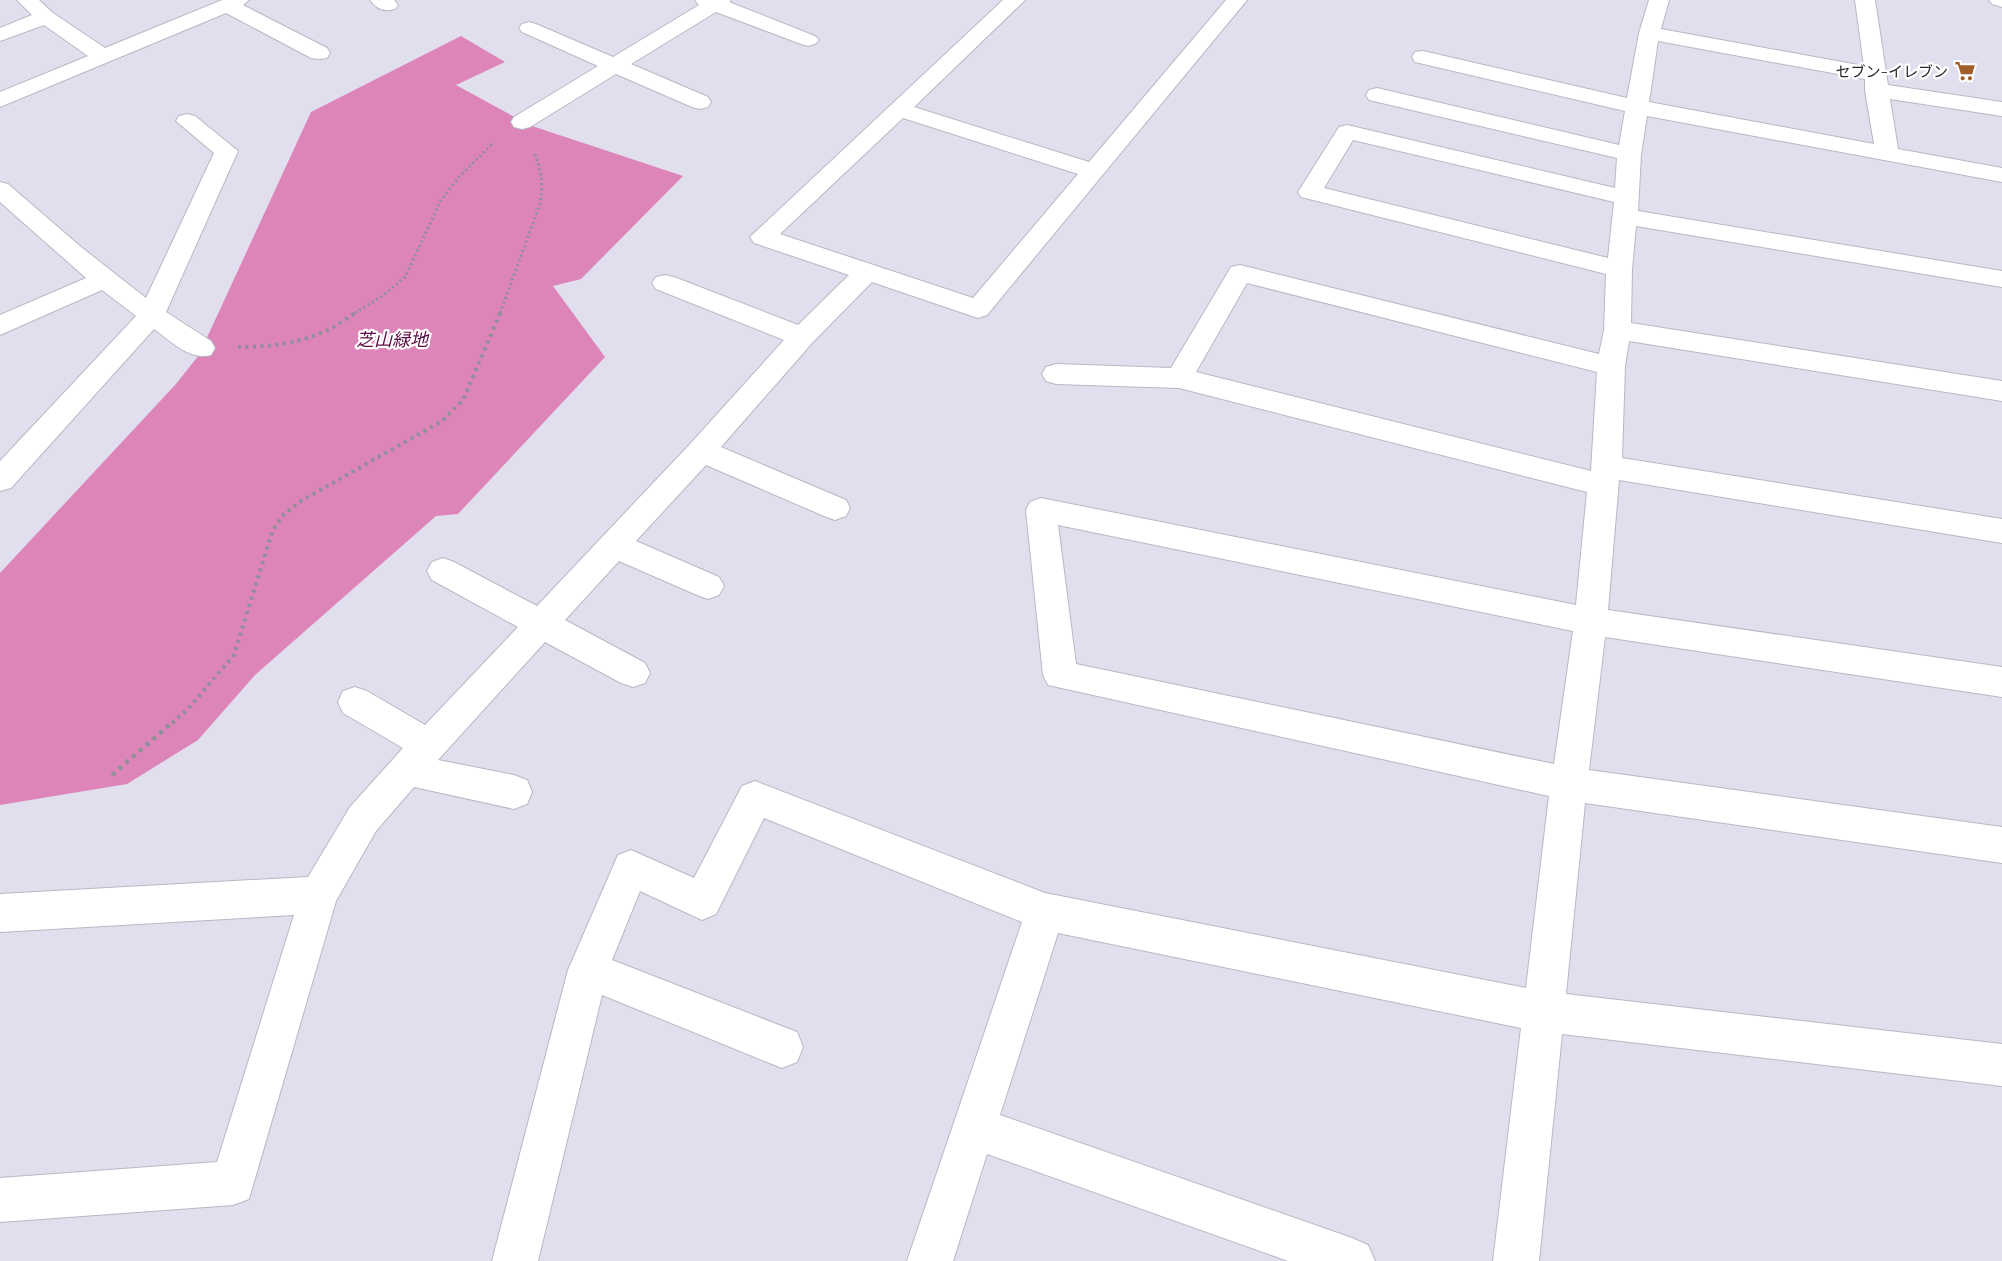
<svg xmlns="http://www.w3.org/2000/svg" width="2002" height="1261" font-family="'Playfair Display','Noto Sans JP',serif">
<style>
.forest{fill:#dd84b9}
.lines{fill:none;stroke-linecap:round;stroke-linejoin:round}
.minor-casing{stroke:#bab7c5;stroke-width:2}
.path-far2{stroke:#908f99;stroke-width:3;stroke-dasharray:2 3;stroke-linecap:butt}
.path-far1{stroke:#908f99;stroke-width:4;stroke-dasharray:3 4.5;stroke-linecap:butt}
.path{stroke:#908f99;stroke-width:4.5;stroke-dasharray:4 5;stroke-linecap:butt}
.minor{fill:#fff;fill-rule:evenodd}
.labels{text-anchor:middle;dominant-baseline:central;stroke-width:4.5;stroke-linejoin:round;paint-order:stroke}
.far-poi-label{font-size:15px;fill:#28272c;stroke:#fff;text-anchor:end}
.park-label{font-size:18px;font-style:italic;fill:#5c0b43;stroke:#fff}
</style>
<rect width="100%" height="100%" fill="#e1dfed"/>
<path class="forest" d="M461,36L505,62L456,85L529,125L683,176L581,279L553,286L605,357L458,514L436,516L255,675L198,740L127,784L0,805V573L176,384L199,355L311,112Z"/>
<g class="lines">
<g class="minor-casing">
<path id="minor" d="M17,0H39L53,13L105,48L222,0H249L243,5L327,48L330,53L327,58L319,59L311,58L226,13L0,107V92L88,56L44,25L0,41V28L32,15Z
M370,0H394L398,5L395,9C385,12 376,9 370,0Z
M695,0H731L729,2L815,36L819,40L815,44L808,46L801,44L716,12L631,64L708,97L711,102L708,107L700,109L692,107L616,74L530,127L522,129L514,127L511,122L514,117L598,66L522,32L519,28L522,24L529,22L536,24L613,57L699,5Z
M1003,0H1025L914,107L1089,162L1226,0H1247L987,315L978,318L969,315L872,282L812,343L721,447L846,500L850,508L846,516L835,520L824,516L706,465L636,541L719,577L724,586L719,595L708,599L697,595L619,561L565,620L645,663L650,673L645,683L633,687L621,683L545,642L438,760L514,775L527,780L532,792L527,804L514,809L414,787L376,831L336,901L249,1199L233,1205L0,1222V1178L217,1162L294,915L0,932V894L308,877L350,807L403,748L343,713L338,702L343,691L355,687L367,691L425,725L518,627L432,580L427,571L432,562L443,558L454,562L537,606L691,443L784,340L656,289L652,283L656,277L665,275L674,277L798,325L849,275L754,243L750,237ZM903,118L1078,174L973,298L780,234Z
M1649,0H1669L1661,29L1864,66L1855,0H1875L1888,85L2002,102V116L1890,99L1898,149L2002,168V182L1647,116L1641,154L1638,211L2002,271V287L1636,226L1632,269L1631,323L2002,381V401L1629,341L1625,366L1622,458L2002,519V543L1619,480L1608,610L2002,667V697L1605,637L1589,770L2002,827V863L1585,803L1566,994L2002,1044V1086L1562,1034L1539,1261H1493L1521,1028L1058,933L1000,1115L1352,1238L1368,1245L1375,1261H1288L987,1154L953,1261H907L1022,922L764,818L716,914L702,920L640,891L612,960L797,1032L803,1047L797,1062L782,1068L602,995L538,1261H492L568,970L618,855L631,850L694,878L742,786L755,781L1045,893L1526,988L1549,796L1048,685L1043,675L1026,510L1030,502L1041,498L1576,605L1587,492L1179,388L1056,384L1046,381L1042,374L1046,367L1056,364L1171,368L1231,267L1240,265L1599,354L1604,330L1606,274L1301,197L1298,192L1339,127L1347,125L1615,188L1617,158L1369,100L1366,95L1369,90L1377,88L1619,145L1625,111L1415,62L1412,57L1415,52L1423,51L1627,98L1639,33ZM1658,41L1865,79V90L1874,144L1649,102ZM1353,140L1614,202L1608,258L1324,188ZM1247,283L1597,372L1591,471L1196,372ZM1058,525L1573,631L1554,764L1076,664Z
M1989,0H2002V7L1992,4Z
M187,114L195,116L238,151L166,312L211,341L215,348L211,355C190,361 171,341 154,329L11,488L0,491V461L136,316L102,290L0,335V315L86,278L0,202V182L8,184L81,247L146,298L214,153L176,121L179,116Z"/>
</g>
<path class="path-far2" d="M355,313L384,295L405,277L441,200L459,177L494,142
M500,313L540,204C543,185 542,172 535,154"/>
<path class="path-far1" d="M238,347C266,347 295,344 321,333C334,328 346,319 358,311
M172,723L188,709L234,655L272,532L282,516L299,502L442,421L463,400L501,311"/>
<path class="path" d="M112,775L174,721"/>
<use href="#minor" class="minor"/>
</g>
<defs>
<g id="supermarket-bare" transform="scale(1.62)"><path d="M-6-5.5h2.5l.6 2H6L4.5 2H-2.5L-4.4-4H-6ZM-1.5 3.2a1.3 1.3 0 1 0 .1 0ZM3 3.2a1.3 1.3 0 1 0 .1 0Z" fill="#a05f2a" stroke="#fff" stroke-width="2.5" paint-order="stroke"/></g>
</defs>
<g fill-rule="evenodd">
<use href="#supermarket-bare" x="1965" y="71"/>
</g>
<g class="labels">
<g class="far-poi-label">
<text x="1948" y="71">セブン-イレブン</text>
</g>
<g class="park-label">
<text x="392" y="339">芝山緑地</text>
</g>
</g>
</svg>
